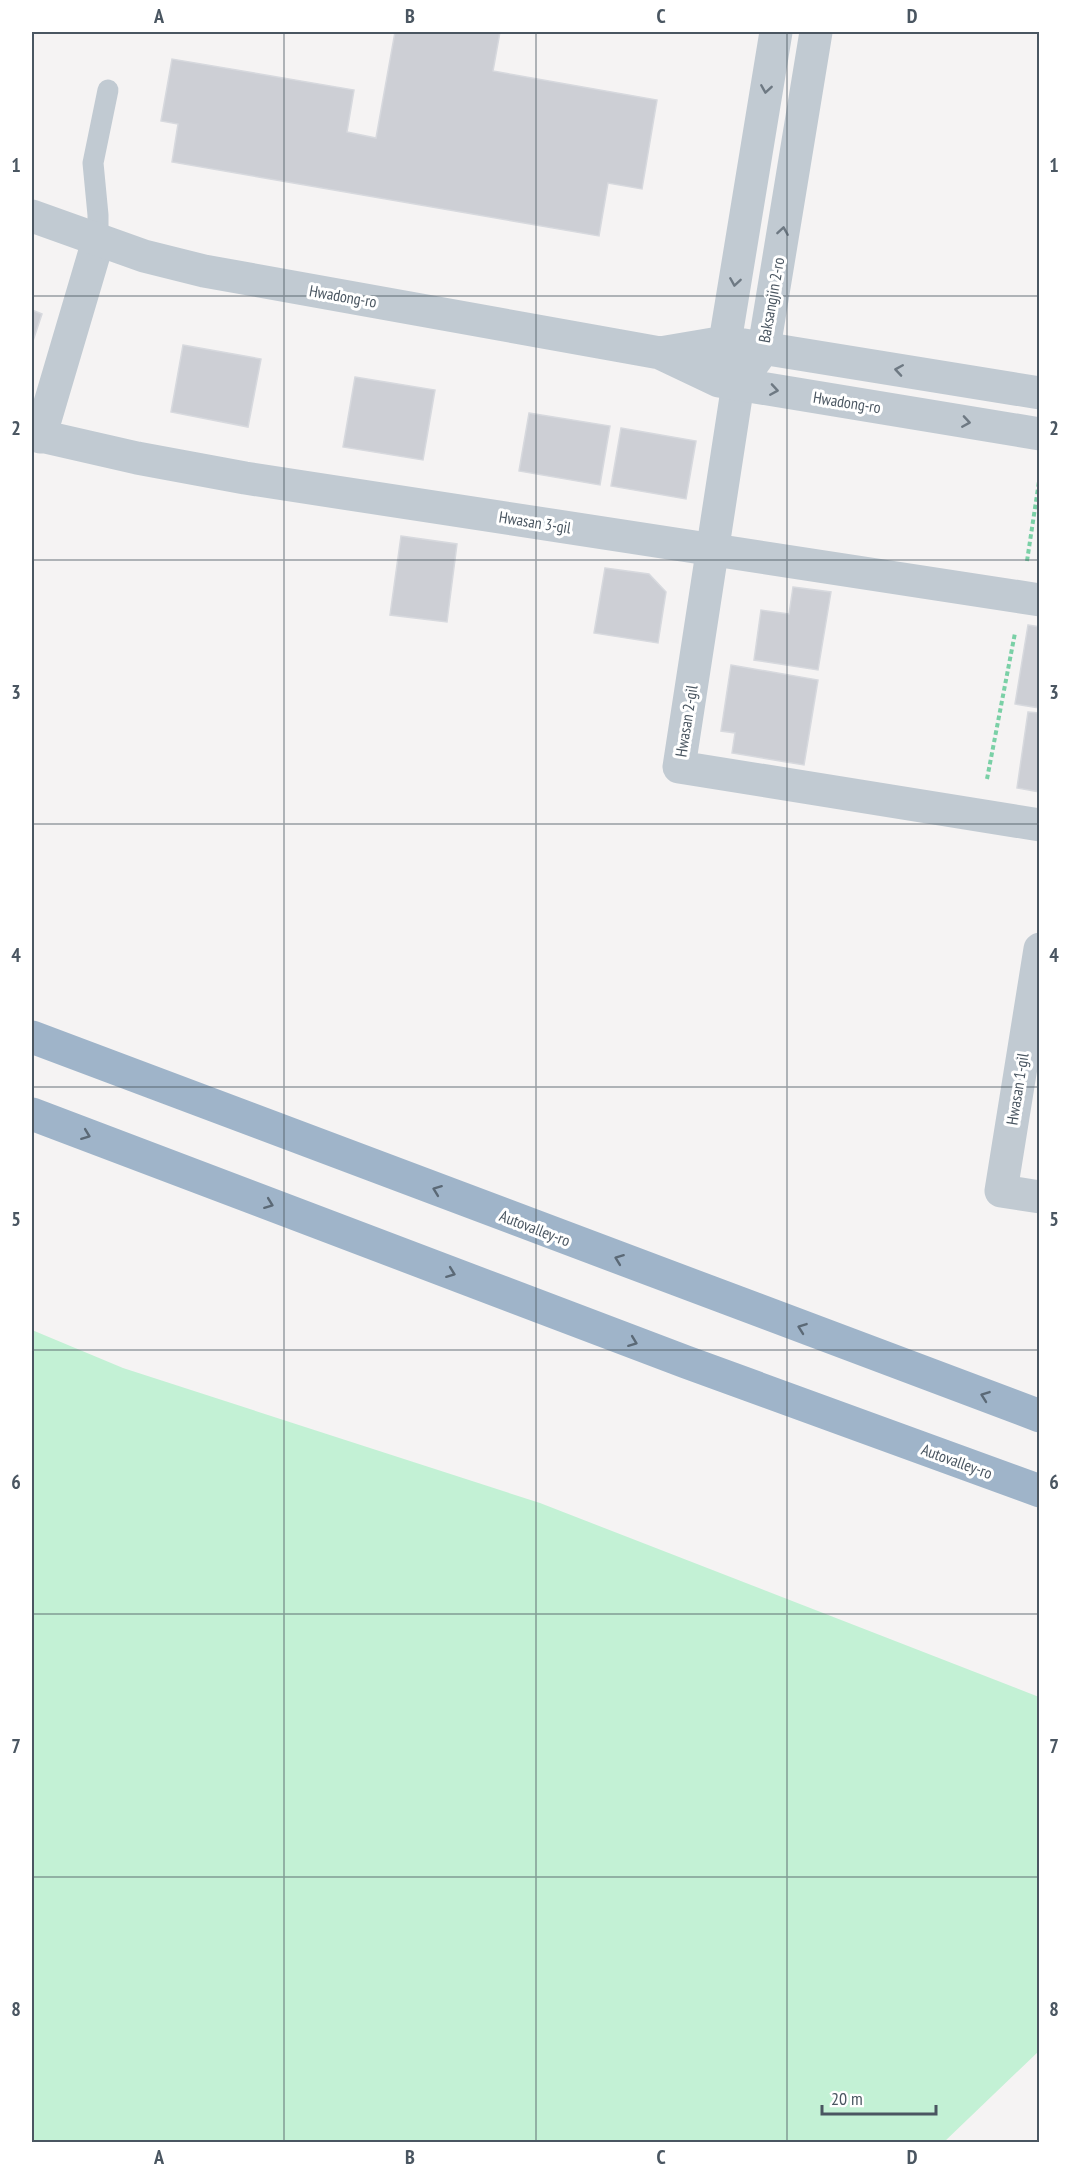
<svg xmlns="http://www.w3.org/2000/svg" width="1071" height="2174" font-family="'PT Sans Narrow',sans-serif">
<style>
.green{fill:#c3f1d5}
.building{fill:#cdcfd5;stroke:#d7d9de;stroke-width:1.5}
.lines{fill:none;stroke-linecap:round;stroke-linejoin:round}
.path{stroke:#7ad0a6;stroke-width:4;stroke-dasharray:4.5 3;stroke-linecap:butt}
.service{stroke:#c1cad2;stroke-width:21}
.minor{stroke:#c1cad2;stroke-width:33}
.tertiary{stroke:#c1cad2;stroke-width:33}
.trunk{stroke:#9fb4c9;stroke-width:33}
.oneway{stroke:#6e7983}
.oneway2{stroke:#5b6976}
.grid{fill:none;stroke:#4a5661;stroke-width:1.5;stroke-opacity:0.55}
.labels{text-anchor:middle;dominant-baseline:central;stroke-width:6;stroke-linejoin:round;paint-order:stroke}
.street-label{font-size:16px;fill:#4a5661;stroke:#fff}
.neatline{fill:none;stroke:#4a5661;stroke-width:2}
.grid-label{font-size:20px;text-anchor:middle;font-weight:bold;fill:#4a5661}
</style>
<rect width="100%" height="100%" fill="#f5f3f3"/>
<path class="green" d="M32,1330L123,1368L540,1503L1039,1697V2051L944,2142H32Z"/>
<path class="building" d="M395,32H500L493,71L657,100L642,189L608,183L599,236L172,162L178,124L161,121L172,59L354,90L347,132L376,138Z
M32,310L42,314L32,344Z
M183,345L261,359L248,427L171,412Z
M355,377L435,390L423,460L343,447Z
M529,413L610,426L600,485L519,471Z
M621,428L696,441L686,499L611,486Z
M401,536L457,544L447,622L390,615Z
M605,568L649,574L666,592L658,643L594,633Z
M793,587L831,592L818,670L754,660L761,610L789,614Z
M1028,625L1040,627V708L1015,704Z
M731,665L818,680L804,765L732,753L735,733L721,731Z
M1028,712L1040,713V792L1017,788Z"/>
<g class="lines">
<path class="path" d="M1027,561L1040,475
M987,779L1015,633"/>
<path class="service" d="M98,241V215L93,163L108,90"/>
<path class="minor" d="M738,384L679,767L1040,825
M32,434L137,458L245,478L1040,600
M40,437L98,241
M1040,949L1001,1191L1040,1197"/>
<path class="tertiary" d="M32,216L144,256L204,271L660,353L719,381L1040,434
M660,353L725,342L1040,393
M731,364L725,342L776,32
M751,366L764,348L816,32"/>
<path class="trunk" d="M32,1037L1040,1416
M32,1114L686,1362L1040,1491"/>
</g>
<defs><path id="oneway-chevron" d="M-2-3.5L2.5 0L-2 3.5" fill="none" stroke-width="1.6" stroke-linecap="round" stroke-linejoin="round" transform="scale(1.5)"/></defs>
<g class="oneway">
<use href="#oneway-chevron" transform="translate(766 89) rotate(99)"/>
<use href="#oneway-chevron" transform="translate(783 231) rotate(-81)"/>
<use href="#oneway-chevron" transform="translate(735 282) rotate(99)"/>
<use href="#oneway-chevron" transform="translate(899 370) rotate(-171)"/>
<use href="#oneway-chevron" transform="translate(774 390) rotate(9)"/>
<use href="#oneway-chevron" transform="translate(966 422) rotate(9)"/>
</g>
<g class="oneway2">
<use href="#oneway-chevron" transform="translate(86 1135) rotate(21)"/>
<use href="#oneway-chevron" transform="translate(437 1190) rotate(-159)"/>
<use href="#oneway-chevron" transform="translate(269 1204) rotate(21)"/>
<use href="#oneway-chevron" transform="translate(619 1259) rotate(-159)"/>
<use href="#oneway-chevron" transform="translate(451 1273) rotate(21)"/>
<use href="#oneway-chevron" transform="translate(802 1328) rotate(-160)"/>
<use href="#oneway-chevron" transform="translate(633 1342) rotate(21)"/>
<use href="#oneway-chevron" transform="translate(985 1396) rotate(-160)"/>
</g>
<path class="grid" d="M284,32V2142M536,32V2142M787,32V2142M32,296H1040M32,560H1040M32,824H1040M32,1087H1040M32,1350H1040M32,1614H1040M32,1877H1040"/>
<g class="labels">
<g class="street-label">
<text transform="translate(343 296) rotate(10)">Hwadong-ro</text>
<text transform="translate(771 300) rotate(-80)">Baksangjin 2-ro</text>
<text transform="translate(847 402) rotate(9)">Hwadong-ro</text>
<text transform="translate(535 522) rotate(9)">Hwasan 3-gil</text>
<text transform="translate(686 721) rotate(-81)">Hwasan 2-gil</text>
<text transform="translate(1017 1089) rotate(-81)">Hwasan 1-gil</text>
<text transform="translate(535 1228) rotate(21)">Autovalley-ro</text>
<text transform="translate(957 1461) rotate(20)">Autovalley-ro</text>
</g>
</g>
<rect width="1071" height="2174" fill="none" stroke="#ffffff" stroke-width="66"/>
<path d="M822 2105v9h114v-9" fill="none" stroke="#4a5661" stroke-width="3"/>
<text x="831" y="2105" font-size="18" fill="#4a5661" stroke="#ffffff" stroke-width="4.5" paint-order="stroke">20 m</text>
<rect x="33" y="33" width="1005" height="2108" class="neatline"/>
<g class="grid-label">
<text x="159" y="23">A</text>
<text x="410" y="23">B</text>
<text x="661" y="23">C</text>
<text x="912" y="23">D</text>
<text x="16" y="172">1</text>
<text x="1054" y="172">1</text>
<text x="16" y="435">2</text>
<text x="1054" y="435">2</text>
<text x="16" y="699">3</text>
<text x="1054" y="699">3</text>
<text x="16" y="962">4</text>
<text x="1054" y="962">4</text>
<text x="16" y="1226">5</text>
<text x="1054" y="1226">5</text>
<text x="16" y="1489">6</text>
<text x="1054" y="1489">6</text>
<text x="16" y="1753">7</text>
<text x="1054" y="1753">7</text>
<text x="16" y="2016">8</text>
<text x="1054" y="2016">8</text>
<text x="159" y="2164">A</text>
<text x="410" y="2164">B</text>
<text x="661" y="2164">C</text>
<text x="912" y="2164">D</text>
</g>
</svg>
